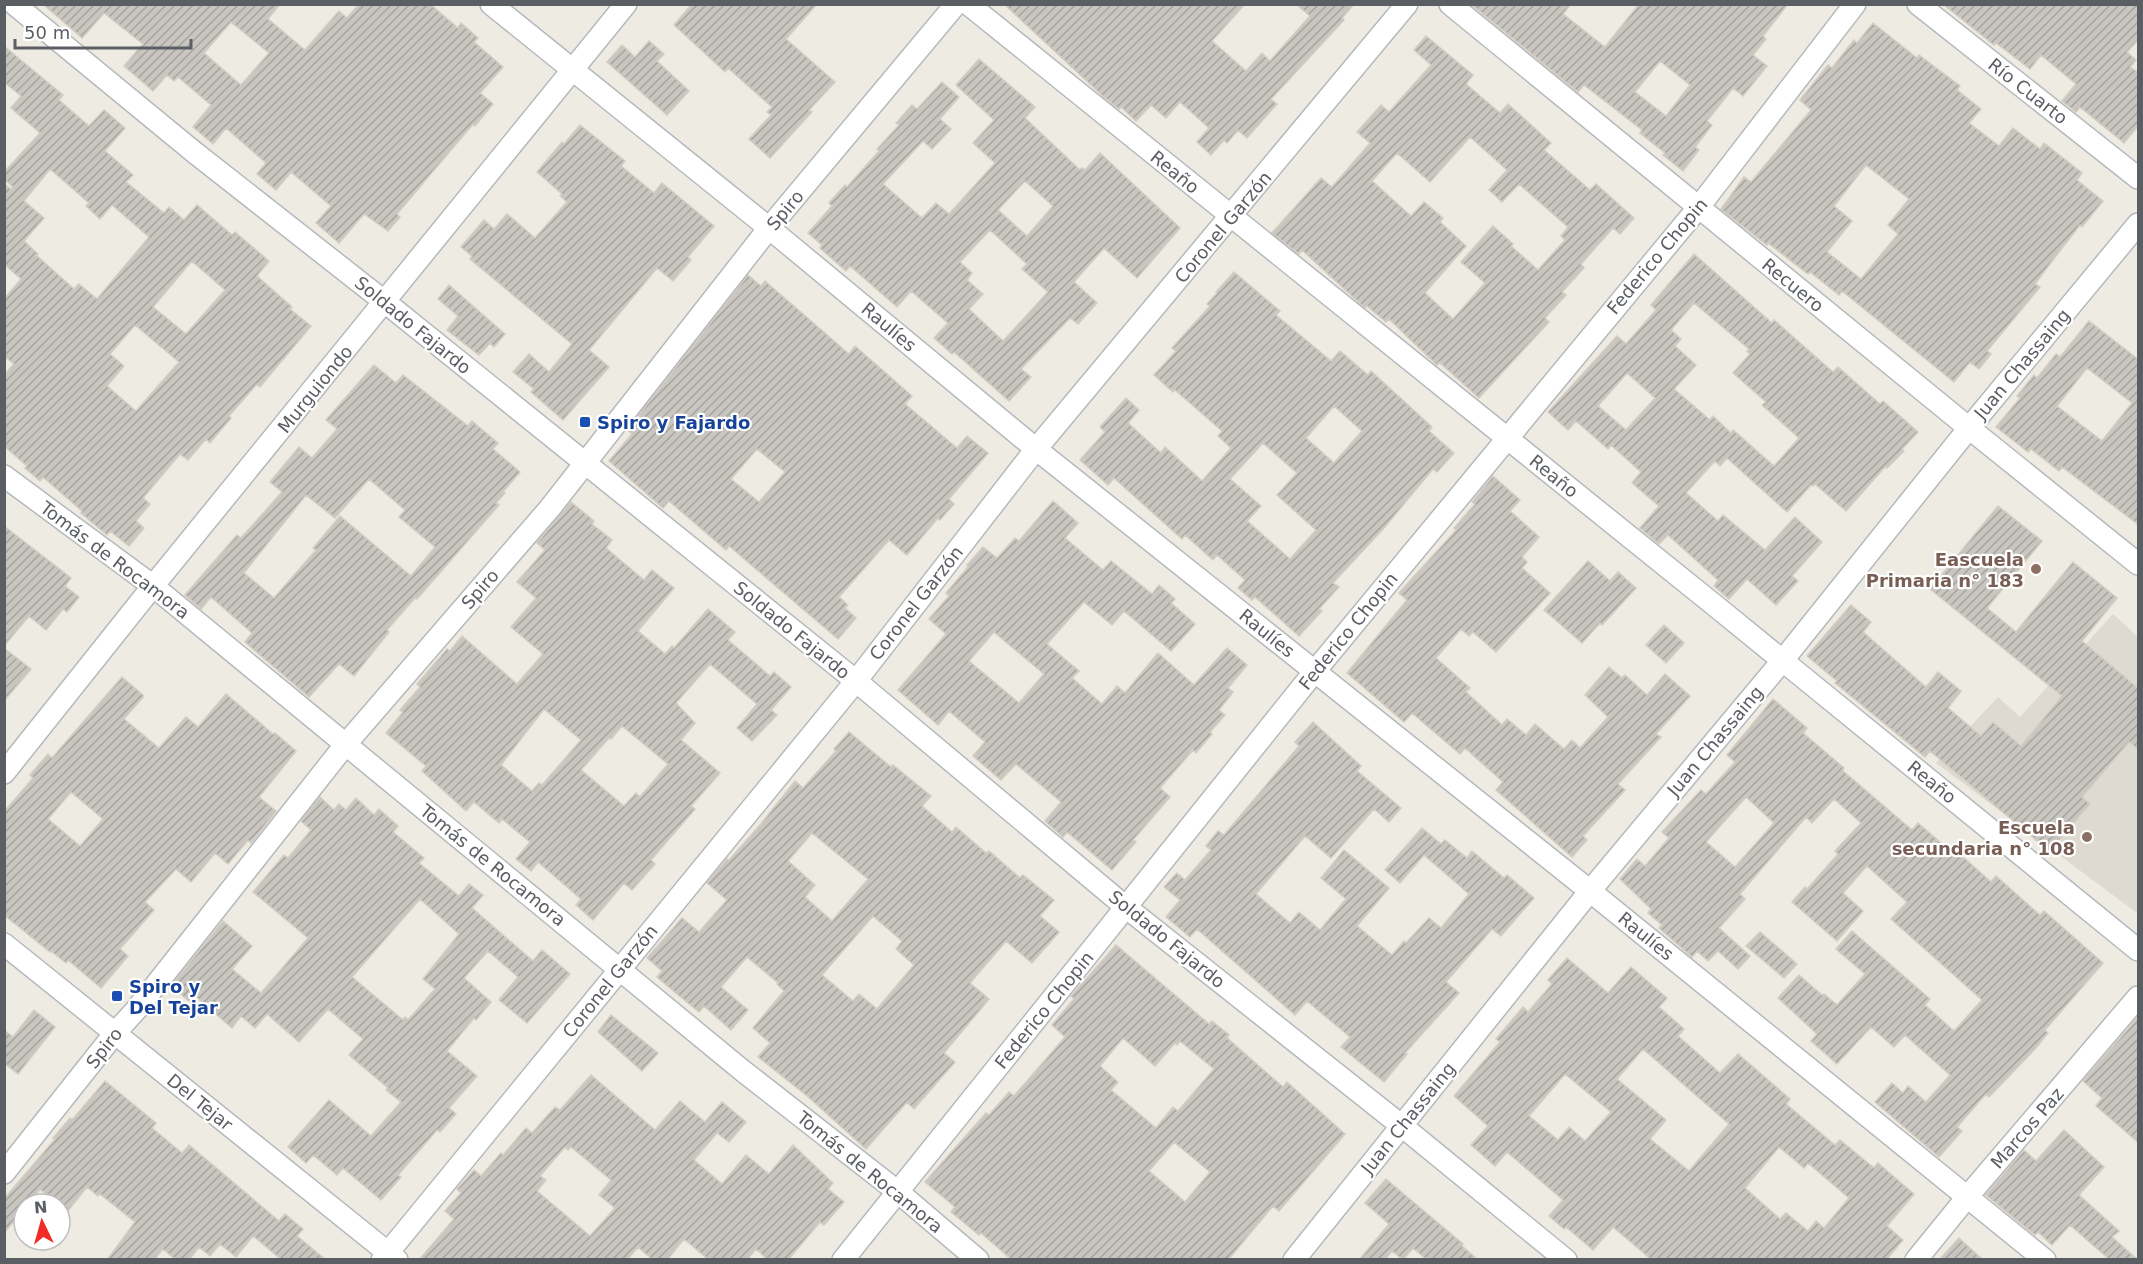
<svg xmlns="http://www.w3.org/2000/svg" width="2143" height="1264" font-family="'DejaVu Sans',sans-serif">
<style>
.education{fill:#dedad1}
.building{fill:url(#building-hatch);stroke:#d3cdc1;stroke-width:1.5;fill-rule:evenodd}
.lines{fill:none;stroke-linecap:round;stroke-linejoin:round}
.minor-casing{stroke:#b5b9be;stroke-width:24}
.minor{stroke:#fff;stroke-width:21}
.transit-dot{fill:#1a4fb4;stroke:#fff;stroke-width:2}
.education-dot{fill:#8d6e63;stroke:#fff;stroke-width:2}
.labels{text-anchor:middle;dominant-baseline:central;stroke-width:4.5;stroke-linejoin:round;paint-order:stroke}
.street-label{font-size:18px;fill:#5b5f64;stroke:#fff}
.transit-label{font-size:18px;font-weight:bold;fill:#164399;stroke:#fff;text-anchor:start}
.education-label{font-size:18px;font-weight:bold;fill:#785e54;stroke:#fff;text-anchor:end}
</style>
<defs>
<pattern id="building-hatch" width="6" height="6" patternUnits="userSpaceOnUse" patternTransform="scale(1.5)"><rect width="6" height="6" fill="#c9c6c0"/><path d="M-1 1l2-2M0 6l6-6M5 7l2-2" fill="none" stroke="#a6a4a0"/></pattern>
</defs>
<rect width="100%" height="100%" fill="#eeebe2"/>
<path class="education" d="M2113,614L2138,637L2137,913L1936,763L1998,697L2020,717Z"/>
<path class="building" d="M43,4H280L268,19L305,50L339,11L347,18L359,4H430L458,28L461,23L478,38L474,42L503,67L480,93L493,104L475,126L473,124L397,214L400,217L388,231L364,214L339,243L316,223L331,206L291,172L276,190L257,174L266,163L226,128L213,144L193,127L211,105L178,77L174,81L167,75L153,91L124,66L143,44L104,13L82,38ZM231,22L269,53L241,85L204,53Z
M692,4H817L786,39L835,82L809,110L812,112L770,158L749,139L771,115L767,112L772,107L728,68L725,72L674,25Z
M1004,4H1245L1212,41L1246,71L1262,53L1270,61L1310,16L1296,4H1354L1342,18L1344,20L1271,99L1277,104L1247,138L1238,130L1227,143L1224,140L1211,155L1197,142L1209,128L1180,102L1166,118L1151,105L1136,121L1121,107L1119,109L1104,97Z
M1471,4H1571L1563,14L1605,47L1639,4H1788L1763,36L1766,39L1753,55L1767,66L1743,96L1733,88L1707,121L1712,125L1695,147L1699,150L1683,171L1663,155L1665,153L1640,133L1642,130L1584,85L1578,92ZM1660,61L1690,85L1666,116L1635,92Z
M1943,4H2139V39L2127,52L2136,60L2130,67L2139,73V125L2124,143L2080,107L2076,112L2062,101L2076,84L2041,55L2030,69L1996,43L1994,45Z
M1873,23L1917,58L1919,55L1960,86L1957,90L1981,109L1969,123L1999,146L2013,128L2040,149L2044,143L2082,173L2077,180L2103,201L2082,227L2080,225L2056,256L2035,284L2040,287L1987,351L1991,354L1979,369L1970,362L1954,382L1842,291L1839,295L1810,272L1808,274L1768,243L1767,245L1721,209L1744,177L1751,182L1811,110L1800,100L1828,65L1832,68L1854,40L1857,43ZM1866,165L1909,199L1888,225L1898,234L1861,279L1827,252L1852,221L1834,206Z
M1426,36L1473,75L1466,84L1500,113L1508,104L1551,143L1544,150L1590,190L1596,184L1634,218L1620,234L1613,228L1581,264L1584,268L1562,292L1566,295L1545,318L1549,322L1479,398L1439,362L1437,365L1389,319L1386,322L1367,306L1365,308L1302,250L1299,254L1272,233L1321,178L1332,187L1370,143L1357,132L1381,105L1389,112L1431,65L1414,50ZM1470,137L1507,170L1489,190L1502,202L1519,184L1568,227L1561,236L1565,240L1538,270L1511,246L1513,244L1493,226L1461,262L1485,283L1453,319L1425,293L1466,246L1440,222L1443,218L1424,202L1411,216L1372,181L1397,153L1430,182Z
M649,41L664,54L657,61L689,91L667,115L607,62L622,45L635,57Z
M4,46L63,95L59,100L89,126L104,110L125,128L105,151L133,175L126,182L164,213L169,207L184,220L197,205L232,235L235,232L269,261L257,276L292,307L290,309L311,326L260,387L257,384L229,416L231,418L210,443L206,439L188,460L180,454L143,498L150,504L136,521L144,528L129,546L110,531L107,535L81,513L82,511L43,477L40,481L25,468L27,466L4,446V375L14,364L4,356V299L21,279L4,264V184L11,189L13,187L4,179V172L40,133L11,108L21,96L4,82ZM50,169L89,203L86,206L100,219L112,205L149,237L97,299L79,284L74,289L36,255L38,254L24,241L44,218L24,201ZM191,262L194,263L225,290L186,334L153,307ZM135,325L179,362L136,411L107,386L124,366L110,354Z
M979,59L1035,107L1025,118L1080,170L1082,168L1085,170L1100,153L1180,228L1137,278L1104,248L1074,282L1097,303L1078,324L1070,318L1021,369L1031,377L1009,401L954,352L952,354L934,338L948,323L911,291L897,307L850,266L846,271L820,248L822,245L808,233L832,206L829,203L845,185L847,187L879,151L877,149L899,125L896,123L912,105L917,109L942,82L959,97L940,119L951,129L932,149L923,141L883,184L922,218L936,203L949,214L995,163L973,143L994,120L956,85ZM1025,181L1053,206L1027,236L998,210ZM990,230L1027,264L1022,269L1048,292L1003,341L969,309L983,294L967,280L972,273L960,262Z
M580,125L625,161L621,166L654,193L662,183L714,226L688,257L691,260L673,281L657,268L589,350L609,367L563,420L531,392L534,389L513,372L529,354L549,372L572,344L470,259L472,256L461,247L484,220L494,229L507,214L535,238L567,202L560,196L562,194L537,172L562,142L564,144Z
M1694,254L1772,323L1774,320L1833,372L1838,367L1880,404L1883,401L1918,432L1902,449L1904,451L1887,468L1885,467L1846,511L1815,484L1813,486L1811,485L1787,512L1727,458L1720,466L1715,461L1686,493L1718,521L1723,515L1765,550L1795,517L1822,542L1792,576L1798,581L1776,605L1747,579L1729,599L1714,586L1718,580L1668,535L1659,544L1640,528L1659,506L1632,483L1641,472L1611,445L1608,449L1576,421L1568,430L1548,412L1617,336L1626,344L1656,310L1651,305ZM1694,303L1749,349L1747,351L1750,354L1733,373L1766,402L1762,405L1799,438L1774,466L1733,430L1731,433L1713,416L1710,420L1674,389L1696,365L1675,346L1681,339L1671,330ZM1627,373L1655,398L1626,430L1598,406Z
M1234,272L1280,311L1276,315L1331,361L1340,351L1368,375L1371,371L1432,427L1429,431L1454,453L1437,472L1433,469L1384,528L1333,583L1339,587L1319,609L1322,611L1299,636L1255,597L1252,600L1238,588L1245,580L1217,555L1213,560L1185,535L1182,539L1114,478L1108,485L1080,460L1105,432L1100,427L1126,398L1139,410L1128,423L1161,453L1165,447L1202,481L1231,448L1218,436L1222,431L1175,390L1173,392L1154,375L1176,351L1172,348L1210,306L1207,304L1217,293L1216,292ZM1334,406L1362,431L1334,463L1306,438ZM1263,443L1297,473L1277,495L1316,530L1290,559L1247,521L1261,506L1230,479Z
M748,275L761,286L765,281L849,354L855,346L912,396L905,404L957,448L967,436L988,453L949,499L954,504L940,520L938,518L907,555L889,540L839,597L848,605L845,608L856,618L838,639L729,546L726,550L669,501L663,508L609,461L632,434L627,430ZM757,449L785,472L759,502L731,479Z
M449,285L505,334L494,347L490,343L479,355L447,330L458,316L438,299Z
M2089,321L2139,360V525L2062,467L2059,471L2031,449L2028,452L1996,427L2020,398L2017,396L2034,375L2037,378L2056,354L2060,357ZM2087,368L2132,403L2102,441L2057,406Z
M374,365L396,383L403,375L468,426L472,421L498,443L493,449L520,472L503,492L505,493L496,503L499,505L417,599L415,598L387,630L389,632L354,676L339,664L309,697L245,642L252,633L211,597L201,609L185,595L237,535L241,538L282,492L270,482L299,447L312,458L337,429L326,420ZM369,479L405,510L399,517L435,547L411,576L340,516L313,548L316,550L274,598L244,573L306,495L335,518Z
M1493,476L1520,500L1510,511L1539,537L1522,557L1527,562L1522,568L1550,593L1496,652L1473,632L1469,636L1461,629L1436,658L1470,688L1466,692L1502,725L1507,719L1526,735L1535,724L1564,749L1572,740L1580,748L1608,717L1585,695L1609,667L1622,678L1625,675L1647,695L1665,674L1690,696L1656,734L1661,737L1618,784L1625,790L1583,836L1587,840L1572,857L1496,790L1503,782L1465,748L1460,754L1412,713L1404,722L1347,673L1407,600L1399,593L1456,530L1454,528L1475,504L1472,502Z
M1053,501L1078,523L1065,538L1103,570L1111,561L1152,594L1159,585L1175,599L1171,603L1195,624L1171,651L1124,611L1112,625L1084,602L1047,644L1079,671L1072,678L1102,704L1117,686L1125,693L1158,653L1194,685L1227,648L1247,665L1228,688L1233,692L1219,710L1225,715L1210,732L1212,734L1196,753L1193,750L1160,788L1170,797L1133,840L1136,842L1112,870L1067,832L1063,837L1045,821L1061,802L1016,764L1001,780L973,756L985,742L949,711L938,725L898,690L946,634L929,619L949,596L946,593L968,567L967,565L983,547L997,558L1015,538L1019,541ZM994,632L1044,674L1019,703L969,661Z
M571,502L594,521L592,524L612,540L606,548L644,580L652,570L674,588L638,631L665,654L672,646L674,648L708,609L735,632L728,640L770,676L774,672L791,687L771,710L777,715L752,741L737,728L757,704L710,664L676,703L695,723L681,740L720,773L691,806L695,809L651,860L655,864L632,890L624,883L593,920L576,905L581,899L538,862L531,871L516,859L530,842L502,819L499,823L474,802L466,811L422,771L426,766L386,733L403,712L400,710L420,687L417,684L447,649L450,651L462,636L517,684L543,654L511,627L536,598L517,582L545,550L537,543ZM544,709L581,740L542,785L539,783L532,791L501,765ZM622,726L668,764L640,797L636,793L624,806L581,770L609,738L611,739Z
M1998,506L2042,541L1987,608L2016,632L2073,562L2117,598L2082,641L2139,689V750L2129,742L2082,797L2090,804L2049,851L1930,751L1925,757L1902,738L1835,683L1837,681L1807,656L1851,605L1871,622L1863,632L1926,687L1938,672L1961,691L1948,708L1981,736L1993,722L2021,746L2062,696L1930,589Z
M4,526L71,578L65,586L79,597L67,612L63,609L46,630L29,616L4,646Z
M1588,561L1610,581L1618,572L1636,588L1602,625L1600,623L1582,643L1544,610Z
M1664,625L1684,643L1666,663L1646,645Z
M4,648L31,669L4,701Z
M122,677L144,696L124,719L159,748L186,717L198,727L226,694L273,734L275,733L296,751L259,797L276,811L251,843L248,840L228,864L215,853L191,882L176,869L145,902L154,910L120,949L128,956L101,988L68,960L66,963L51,951L50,952L4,915V812L33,778L30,775L48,754L52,758ZM71,792L103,819L80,846L48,819Z
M1773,699L1807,728L1803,733L1844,768L1842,770L1912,830L1918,823L1947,848L1950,845L1991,882L1996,876L2040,915L2044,911L2103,963L2045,1030L2048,1033L2036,1048L1989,1097L1986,1094L1957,1127L1962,1131L1939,1157L1875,1102L1892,1083L1903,1093L1908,1086L1926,1102L1950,1075L1905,1035L1894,1047L1871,1027L1837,1064L1811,1041L1817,1034L1778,998L1799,975L1822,995L1824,994L1837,1005L1865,974L1836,949L1852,931L1930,999L1925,1005L1954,1031L1982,1000L1891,919L1907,902L1867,866L1843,893L1863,911L1837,941L1792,902L1805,887L1807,889L1838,854L1835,851L1861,823L1834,799L1812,823L1806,817L1740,894L1745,899L1719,928L1750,956L1738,969L1718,951L1708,961L1697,951L1692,957L1659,928L1662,925L1648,913L1651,909L1620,879L1637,859L1645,866L1669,838L1662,832L1701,790L1706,794L1735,762L1727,755ZM1746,797L1774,823L1735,867L1706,842Z
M1313,722L1361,766L1357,771L1401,808L1389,822L1374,809L1331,858L1305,836L1256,894L1290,923L1299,912L1320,930L1346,899L1321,878L1344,850L1389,888L1357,926L1392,955L1404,941L1406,943L1429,918L1441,928L1469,894L1424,855L1400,883L1385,870L1422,828L1441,844L1445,840L1467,858L1472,851L1504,878L1507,875L1534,898L1501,936L1492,929L1446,982L1459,993L1405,1053L1407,1054L1384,1082L1341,1047L1350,1037L1307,1001L1295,1015L1197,929L1190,937L1166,917L1180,900L1164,887L1177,873L1185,880L1211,850L1206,846L1218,831L1224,835L1299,746L1295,742Z
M849,732L891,767L893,765L931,796L922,806L952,832L956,827L986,853L989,851L1020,878L1023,875L1054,900L1040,916L1059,932L1032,963L1006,941L970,983L989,999L944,1053L955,1062L914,1109L907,1102L866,1149L806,1095L758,1057L770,1043L753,1028L784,991L777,984L778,983L747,957L721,987L748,1010L731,1030L704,1006L699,1012L671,989L657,977L662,971L647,958L682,918L699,932L727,900L707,883L727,859L729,860L760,825L795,781L803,788L836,751L834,749ZM812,833L868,879L832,921L805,897L815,885L788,861ZM873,916L902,941L896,949L914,965L877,1009L859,994L853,1001L822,975Z
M320,797L334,810L339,804L346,810L356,798L374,815L379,809L398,826L393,832L424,858L419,863L459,896L469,884L483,895L472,908L533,961L542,950L570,974L527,1023L499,1000L518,977L488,951L464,978L491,1002L476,1020L474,1018L447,1051L477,1076L449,1108L456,1114L440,1132L437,1130L398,1175L401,1177L381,1200L343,1168L337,1175L313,1155L306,1163L288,1147L329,1100L371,1136L401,1102L386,1090L388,1088L349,1055L363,1039L328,1009L299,1042L267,1014L255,1028L241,1016L232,1028L194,995L189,1001L171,986L223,921L252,946L232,969L261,993L308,938L253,892L284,855L288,858L311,830L301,821ZM420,899L459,934L423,979L435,989L408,1020L405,1017L403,1020L352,977Z
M1760,932L1797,964L1784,978L1746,946Z
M1116,945L1209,1024L1212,1021L1229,1035L1227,1038L1283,1087L1287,1082L1345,1134L1279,1211L1273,1206L1228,1260H1012L981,1233L979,1235L951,1212L955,1207L925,1182L986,1113L989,1115L1009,1092L1014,1096L1065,1037L1052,1025L1074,999L1071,996ZM1123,1038L1155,1066L1175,1043L1177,1045L1180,1041L1214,1069L1178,1111L1173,1107L1156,1128L1111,1090L1118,1082L1100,1066ZM1174,1142L1210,1172L1185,1202L1149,1171Z
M1567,958L1608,993L1631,967L1667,998L1659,1007L1684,1029L1678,1036L1720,1073L1738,1054L1790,1099L1786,1104L1835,1145L1840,1140L1874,1168L1878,1163L1914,1194L1887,1226L1903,1240L1886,1260H1652L1613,1227L1593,1250L1566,1227L1564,1229L1549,1216L1563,1200L1507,1152L1495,1166L1471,1145L1488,1126L1454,1096L1500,1042L1496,1039L1523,1007L1528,1012L1552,984L1548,980ZM1643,1049L1729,1124L1689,1171L1650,1139L1666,1120L1617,1079ZM1565,1074L1611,1112L1585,1141L1569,1127L1558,1140L1529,1116ZM1779,1147L1804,1168L1808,1163L1849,1198L1824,1228L1816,1221L1808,1231L1786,1213L1780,1219L1745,1188Z
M34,1010L55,1027L18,1074L4,1063V1030L13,1037Z
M611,1015L658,1053L642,1071L598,1032Z
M2139,1016V1143L2096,1106L2102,1098L2083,1081Z
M591,1075L655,1130L680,1101L705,1122L722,1102L746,1122L729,1142L717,1133L694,1160L722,1184L746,1155L769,1174L793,1145L833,1183L828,1189L844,1202L824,1225L820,1222L788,1260H768L756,1249L747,1260H709L684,1239L667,1260H653L638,1247L627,1260H419L454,1219L445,1211L461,1193L457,1189L474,1170L481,1176L501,1153L503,1155L526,1128L532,1133L555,1107L560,1110ZM565,1147L568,1150L571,1147L611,1180L599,1195L615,1208L590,1236L537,1191L546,1180L540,1176Z
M105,1081L156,1123L152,1128L182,1153L189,1145L279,1221L285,1214L303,1229L297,1236L326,1260H282L253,1236L236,1257L220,1244L210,1256L199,1247L189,1260H176L163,1249L154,1260H107L135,1222L100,1194L98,1196L87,1187L67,1212L40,1189L28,1204H24V1209L4,1233V1199L55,1139L53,1138L70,1118L72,1120Z
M2064,1130L2104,1167L2079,1195L2119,1231L2112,1237L2138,1260H2110L2070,1225L2052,1245L2038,1232L2035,1235L1986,1195L2024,1150L2036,1161Z
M1386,1179L1463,1244L1462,1246L1478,1260H1427L1413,1248L1403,1260L1392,1251L1385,1260H1359L1389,1224L1365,1203Z
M1959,1238L1983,1260H1939Z"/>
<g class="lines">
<g class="minor-casing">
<path id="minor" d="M14,4L194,152L385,302L856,681L1127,908L1402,1126L1566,1260
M491,4L769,228L1036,449L1590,891L2045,1260
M968,4L1718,608L2138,950
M1450,4L1969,428L2138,564
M1918,4L2138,178
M4,476L153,586L743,1071L898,1192L978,1260
M4,773L153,586L626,4
M4,944L397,1260
M4,1173L115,1033L136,1010L345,745L550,508L769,228L956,4
M382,1260L856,681L1036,449L1407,4
M843,1260L1315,671L1698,208L1855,4
M1294,1260L1590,891L1783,660L1969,428L2138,224
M1916,1260L1968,1196L2138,997"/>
</g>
<use href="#minor" class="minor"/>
</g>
<g class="transit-dot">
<rect x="579" y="416" width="12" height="12" rx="3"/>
<rect x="111" y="990" width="12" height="12" rx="3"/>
</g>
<g class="education-dot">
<circle cx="2036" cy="569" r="6"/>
<circle cx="2087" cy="837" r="6"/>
</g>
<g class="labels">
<g class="street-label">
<text transform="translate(2028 91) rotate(38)">Río Cuarto</text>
<text transform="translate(1175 172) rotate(39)">Reaño</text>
<text transform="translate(785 210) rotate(-50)">Spiro</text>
<text transform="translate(1223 227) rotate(-50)">Coronel Garzón</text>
<text transform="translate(1657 256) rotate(-50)">Federico Chopin</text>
<text transform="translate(1793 285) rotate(39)">Recuero</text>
<text transform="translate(413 325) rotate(39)">Soldado Fajardo</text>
<text transform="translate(889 327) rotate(40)">Raulíes</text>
<text transform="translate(2022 364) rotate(-50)">Juan Chassaing</text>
<text transform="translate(315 389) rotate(-51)">Murguiondo</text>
<text transform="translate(1554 476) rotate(39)">Reaño</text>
<text transform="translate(115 560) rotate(37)">Tomás de Rocamora</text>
<text transform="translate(480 589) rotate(-49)">Spiro</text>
<text transform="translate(916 603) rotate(-52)">Coronel Garzón</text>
<text transform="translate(792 630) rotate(39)">Soldado Fajardo</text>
<text transform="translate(1348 631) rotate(-51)">Federico Chopin</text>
<text transform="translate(1267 633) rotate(39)">Raulíes</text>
<text transform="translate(1715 741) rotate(-50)">Juan Chassaing</text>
<text transform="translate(1932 782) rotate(39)">Reaño</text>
<text transform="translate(493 865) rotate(39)">Tomás de Rocamora</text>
<text transform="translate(1646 936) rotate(39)">Raulíes</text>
<text transform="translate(1167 939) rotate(39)">Soldado Fajardo</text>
<text transform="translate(610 981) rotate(-51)">Coronel Garzón</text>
<text transform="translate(1044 1010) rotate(-51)">Federico Chopin</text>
<text transform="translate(104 1048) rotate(-52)">Spiro</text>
<text transform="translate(200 1102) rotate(39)">Del Tejar</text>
<text transform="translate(1408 1118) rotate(-51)">Juan Chassaing</text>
<text transform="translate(2027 1128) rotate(-49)">Marcos Paz</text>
<text transform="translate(870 1172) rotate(39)">Tomás de Rocamora</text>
</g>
<g class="transit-label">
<text x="597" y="422">Spiro y Fajardo</text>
<text x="129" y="986">Spiro y<tspan x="129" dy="21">Del Tejar</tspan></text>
</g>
<g class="education-label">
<text x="2024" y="559">Eascuela<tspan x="2024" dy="21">Primaria n° 183</tspan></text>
<text x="2075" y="827">Escuela<tspan x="2075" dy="21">secundaria n° 108</tspan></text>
</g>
</g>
<rect width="2143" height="1264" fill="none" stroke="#5b5f64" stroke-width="12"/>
<g transform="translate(42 1222) rotate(355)"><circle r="28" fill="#ffffff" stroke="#bdbfc1" stroke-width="1.5"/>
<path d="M0-4.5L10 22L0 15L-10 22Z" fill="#f12b26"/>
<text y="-9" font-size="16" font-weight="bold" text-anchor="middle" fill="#5b5f64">N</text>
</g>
<path d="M15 39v9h176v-9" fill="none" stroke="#5b5f64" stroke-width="3"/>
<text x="24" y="39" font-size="18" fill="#5b5f64" stroke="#ffffff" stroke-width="4.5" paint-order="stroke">50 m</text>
</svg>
